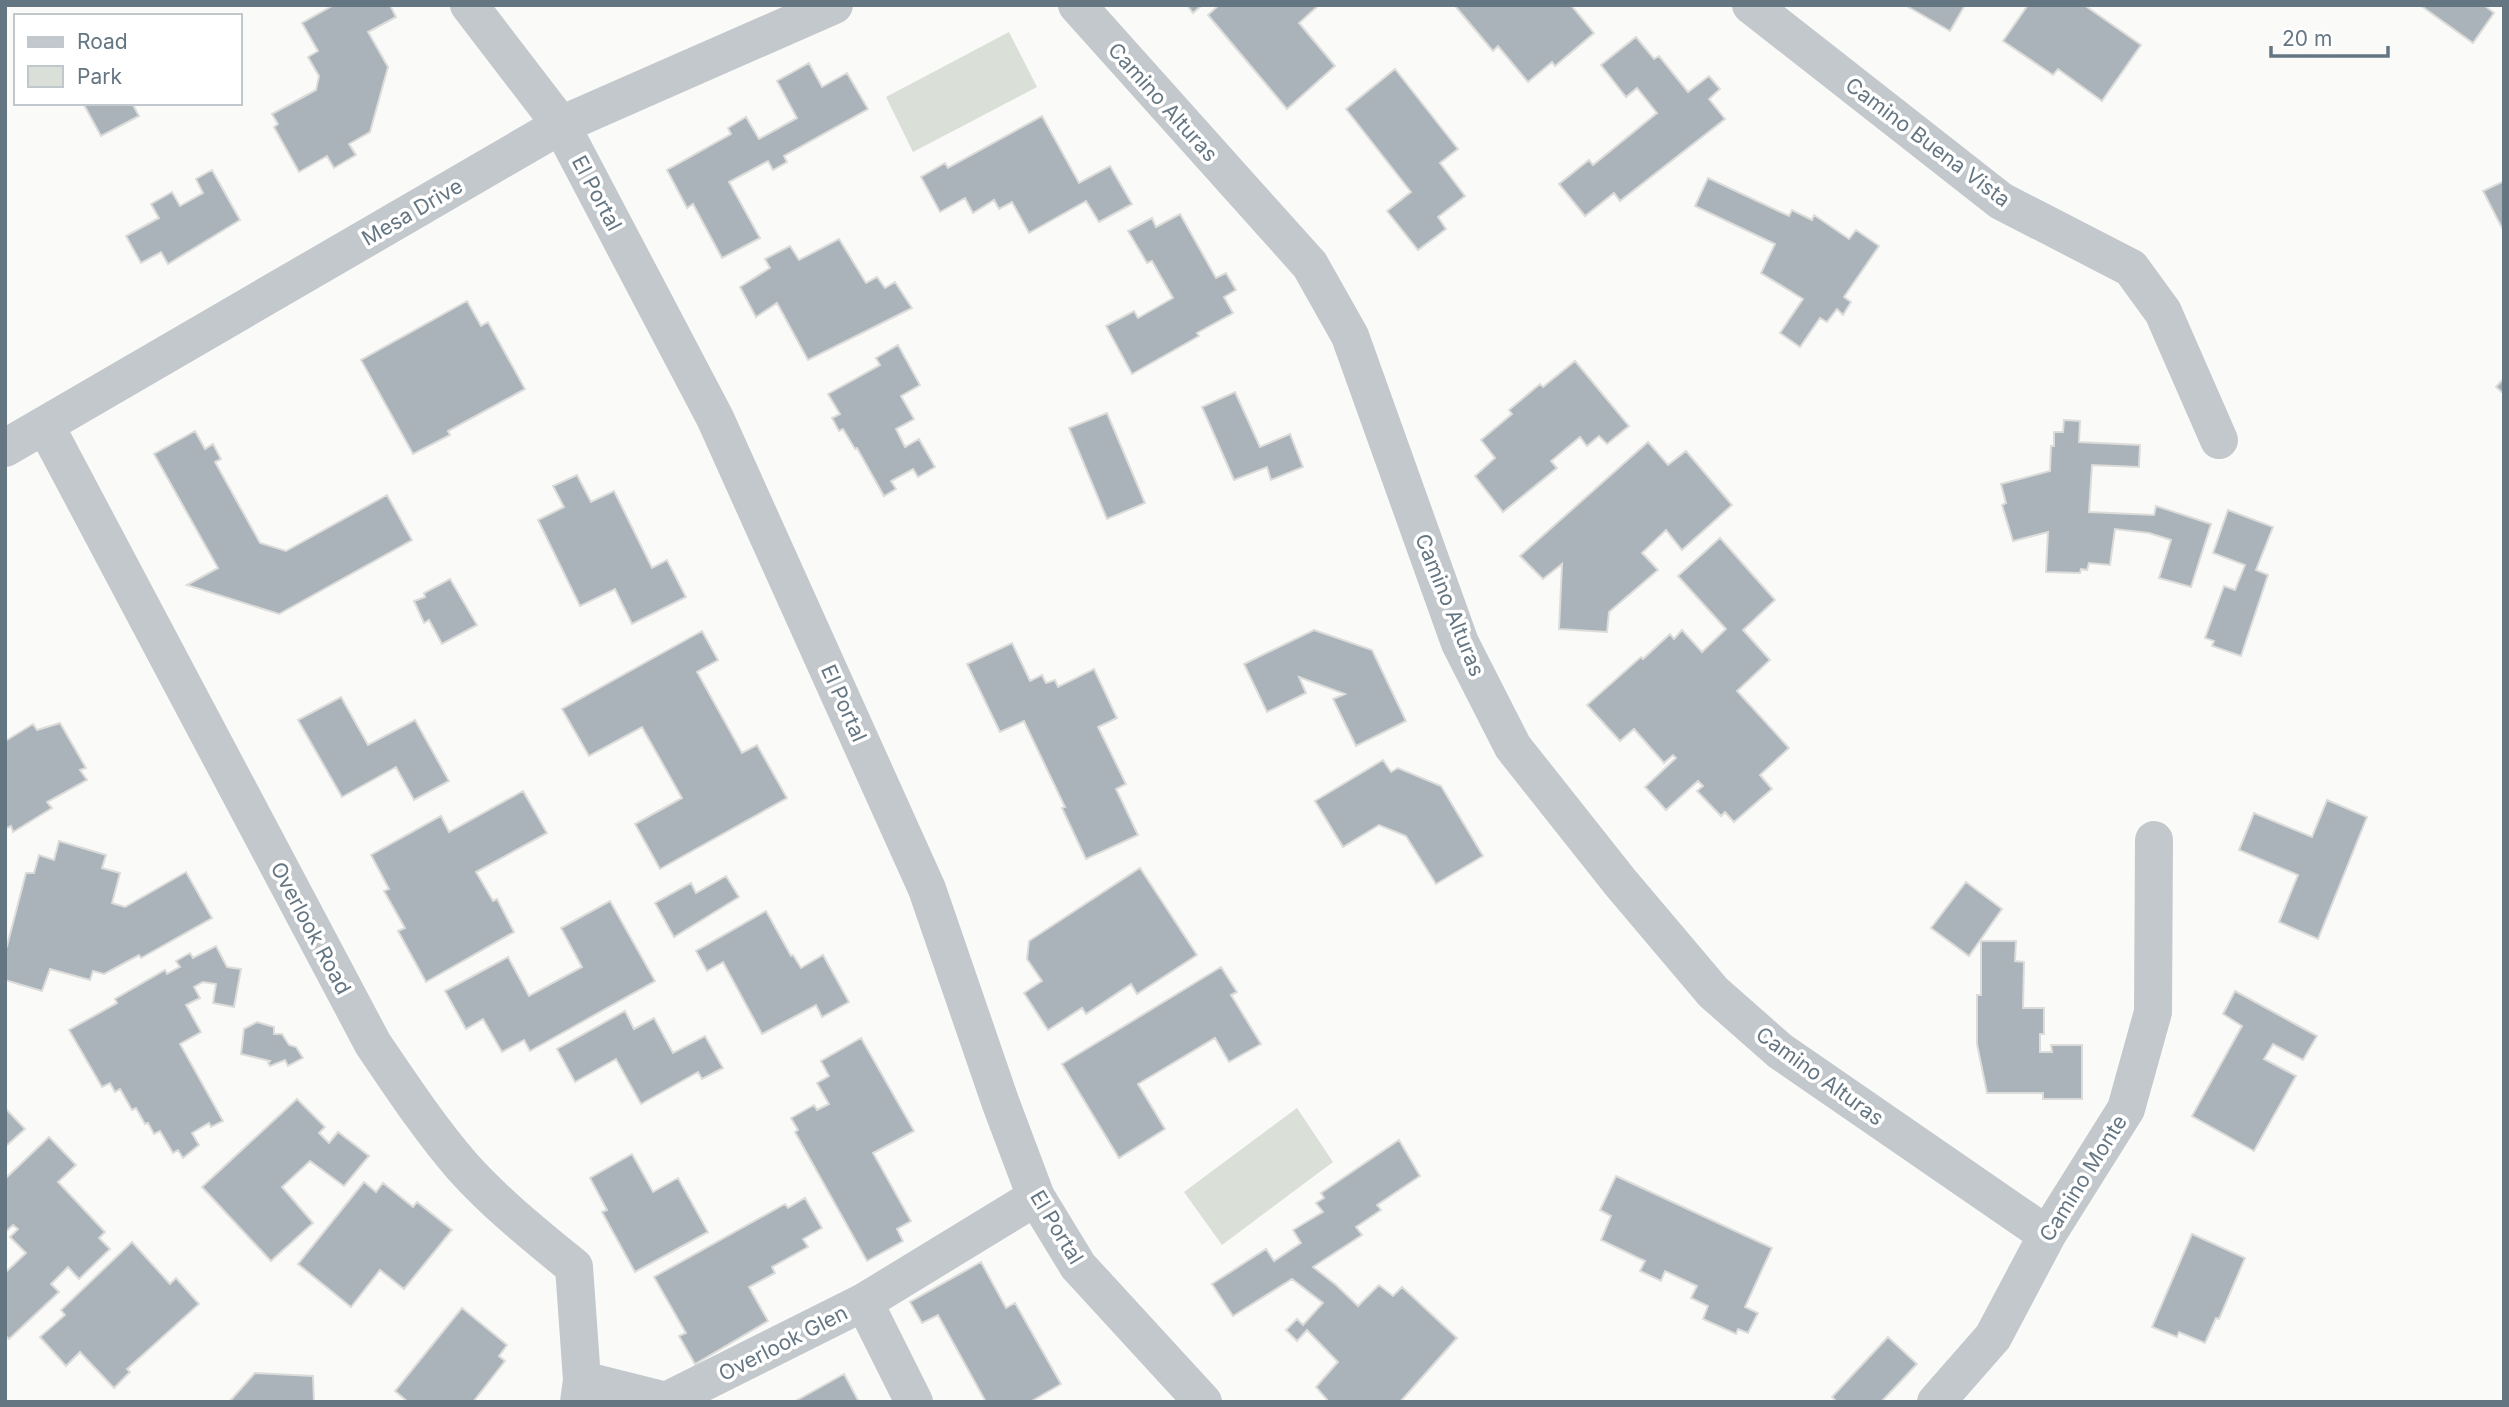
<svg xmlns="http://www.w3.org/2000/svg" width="2509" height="1407" font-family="Inter,sans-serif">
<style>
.green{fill:#dadfd7}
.building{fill:#aab3b9;stroke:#dcdcda;stroke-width:2}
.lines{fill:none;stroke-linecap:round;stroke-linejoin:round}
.minor{stroke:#c3c8cc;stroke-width:38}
.labels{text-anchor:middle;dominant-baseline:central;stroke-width:7;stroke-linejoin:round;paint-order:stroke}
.street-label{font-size:21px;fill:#657683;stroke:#fff}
</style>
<rect width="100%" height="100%" fill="#fafaf8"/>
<path class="green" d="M1009,32L1037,87L913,152L886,97Z
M1297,1108L1333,1162L1222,1245L1184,1192Z"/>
<path class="building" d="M334,5H390L396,17L368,32L388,67L370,132L349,144L356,155L334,168L327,156L299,172L274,127L278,124L272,114L316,90L319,76L308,57L318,51L302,23Z
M1187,5H1202L1193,13Z
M1219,5H1319L1299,23L1335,66L1287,109L1208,15Z
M1457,5H1571L1594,33L1555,66L1552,62L1528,82L1498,46L1493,51L1456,7Z
M1905,5H1965L1950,31Z
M2028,5H2084L2141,45L2102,101L2058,69L2053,75L2003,41Z
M2420,5H2484L2494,13L2473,43Z
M1636,37L1654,59L1659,56L1688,92L1709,76L1720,89L1709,99L1725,119L1620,201L1614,193L1585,216L1559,184L1589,160L1593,165L1657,113L1637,88L1626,97L1601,65Z
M809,63L822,87L847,73L868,109L784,156L787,162L773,170L768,161L729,182L760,238L722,258L693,204L687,208L667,170L731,134L728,128L746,117L759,139L797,118L777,81Z
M1395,69L1458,149L1440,163L1465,196L1438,217L1446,229L1418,250L1387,211L1411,192L1346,109Z
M83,103H132L139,116L101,136Z
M1042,116L1079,183L1110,166L1132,204L1099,222L1086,201L1029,233L1012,202L999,209L994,200L973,213L965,198L940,212L921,177L945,163L948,168Z
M212,170L240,220L168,264L161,252L141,263L126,236L159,218L151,204L172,192L180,206L203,193L196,179Z
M1708,178L1789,216L1792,210L1812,220L1814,215L1849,239L1856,230L1879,246L1844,297L1851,302L1843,315L1837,309L1827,322L1820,318L1800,347L1780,333L1803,299L1761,273L1775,244L1695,206Z
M2504,181V227L2502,228L2483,191Z
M1180,214L1216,278L1226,273L1236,290L1224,297L1233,313L1197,333L1199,336L1132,374L1106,326L1134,311L1138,318L1173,298L1152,261L1147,263L1128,231L1152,218L1156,227Z
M839,239L866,283L877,277L885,288L895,282L912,308L808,360L777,303L756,317L740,287L770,268L765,259L790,246L799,260Z
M467,301L481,326L488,322L525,389L448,431L450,435L413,454L361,360Z
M898,345L920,385L901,396L914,419L896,429L905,447L919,439L935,467L918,477L913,469L891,481L896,489L884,496L857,448L855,449L843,429L839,431L832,418L840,414L828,394L880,365L876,358Z
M1575,361L1629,426L1607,444L1599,436L1587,446L1580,437L1551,461L1557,468L1503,512L1475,476L1495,458L1481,440L1512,414L1509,410L1540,384L1543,387Z
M2504,378V394L2496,387Z
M1235,392L1260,447L1290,434L1303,467L1271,480L1267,467L1234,480L1202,407Z
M1107,413L1145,503L1107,519L1069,428Z
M2064,420L2080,421L2079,442L2140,445L2139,467L2092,465L2089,512L2154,515L2156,506L2211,524L2191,587L2159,578L2171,540L2149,533L2115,529L2110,565L2089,563L2087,570L2081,569L2080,573L2046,572L2048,532L2013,541L2002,505L2006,503L2001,484L2050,471L2051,446H2054V432H2063Z
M195,431L205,449L213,444L221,459L215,462L260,543L286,551L387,495L412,540L279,614L187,585L218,568L154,454Z
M1648,442L1668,465L1686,451L1732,505L1682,550L1666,530L1642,553L1658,570L1609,612L1607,632L1559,629L1562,564L1543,579L1520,556Z
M577,475L591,502L614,491L652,568L667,560L686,597L632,624L615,589L580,606L538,520L564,507L553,486Z
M2228,510L2273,527L2256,570L2268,575L2241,656L2212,646L2214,641L2205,638L2224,586L2235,590L2245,565L2213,553Z
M1720,538L1775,600L1743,630L1770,660L1737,691L1789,748L1760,775L1772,789L1734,822L1725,812L1721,816L1697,791L1703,786L1698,781L1666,810L1645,787L1676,758L1673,755L1664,763L1634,729L1620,741L1587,705L1641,657L1643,659L1670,634L1674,639L1682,630L1702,652L1726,629L1678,576Z
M450,579L477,625L442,644L429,620L424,623L414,601L425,597L424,593Z
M1314,630L1372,650L1406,721L1356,746L1333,699L1345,694L1299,677L1306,693L1267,712L1244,664Z
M702,631L718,660L697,672L742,753L757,745L787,798L660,869L635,824L682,798L642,727L589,756L562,709Z
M1012,643L1030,681L1042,675L1046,683L1055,680L1058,687L1094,669L1117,718L1098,727L1126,784L1116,789L1138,835L1086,859L1062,808L1065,807L1024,721L1000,732L967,664Z
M341,697L368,745L415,720L449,781L414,800L396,767L342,797L298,720Z
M60,723L86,768L80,770L87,780L47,802L52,808L13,832L11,826L5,829V737L7,740L33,724L37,730Z
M1383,760L1391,772L1398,768L1441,786L1483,856L1436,884L1406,836L1379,825L1343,847L1315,801Z
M523,791L547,833L476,872L493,901L497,899L514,932L426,982L398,931L405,928L384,891L389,889L371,855L441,816L449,832Z
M2327,800L2367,817L2318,939L2279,922L2298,875L2239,850L2254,813L2312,837Z
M59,841L106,855L102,868L120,873L112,903L125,907L186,872L212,918L141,958L139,955L104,974L93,971L90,980L50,969L42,991L5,980V945L7,946L26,873H34L39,855L54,860Z
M1140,868L1197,955L1137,994L1131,984L1086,1014L1082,1008L1048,1030L1024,993L1042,981L1027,959L1029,941Z
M726,876L739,897L674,937L655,903L691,883L696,893Z
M1966,882L2002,909L1969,956L1931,928Z
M610,901L655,981L530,1051L524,1040L502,1052L483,1019L466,1029L445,991L508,957L529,996L582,967L561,928Z
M766,911L791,956L793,955L801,968L823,955L849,1002L822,1017L816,1005L762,1034L723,962L707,971L696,951Z
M1981,941H2016L2015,961L2024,962L2023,1008H2044V1034H2040V1052H2052L2051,1045H2082V1099H2043V1093H1987L1977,1044V995H1981Z
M216,946L227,967L241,969L234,1007L213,1003L216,984L203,982L194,987L200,998L186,1005L201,1032L180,1044L223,1121L211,1127L209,1123L192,1133L199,1145L183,1158L178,1150L173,1153L160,1131L154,1134L148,1123L145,1124L136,1108L132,1110L120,1089L115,1092L110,1083L102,1087L69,1030L117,1003L115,999L165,970L167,974L180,967L176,961L190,953L193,958Z
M1221,967L1237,992L1231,995L1261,1044L1229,1062L1215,1038L1138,1084L1165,1129L1119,1158L1062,1064Z
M2235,991L2317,1036L2303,1060L2273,1044L2264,1059L2296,1076L2254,1151L2192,1116L2242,1026L2223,1014Z
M625,1011L634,1029L654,1018L673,1053L705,1036L723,1068L702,1079L698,1072L641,1104L616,1059L575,1082L557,1049Z
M257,1022L274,1027V1034H282L289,1045L296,1047L303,1058L288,1066L285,1060L270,1066L268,1063L270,1061L241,1054L244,1029Z
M861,1038L914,1131L873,1153L911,1221L897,1229L903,1241L867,1261L795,1132L798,1130L791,1118L814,1105L817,1110L829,1104L817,1083L829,1076L821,1061Z
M297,1099L325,1127L319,1133L329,1143L338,1132L369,1156L344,1186L310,1161L282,1187L313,1223L271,1261L202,1187Z
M5,1108L25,1129L5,1147Z
M49,1137L76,1165L58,1182L105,1232L99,1238L110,1249L79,1279L68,1267L51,1284L59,1292L9,1339L5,1335V1273L26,1253L10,1237L18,1229L13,1225L5,1232V1179Z
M1399,1140L1420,1176L1377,1205L1381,1210L1356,1227L1362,1235L1313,1267L1336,1285L1358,1306L1379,1285L1393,1296L1402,1287L1457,1338L1400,1402H1329L1316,1387L1338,1362L1307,1330L1297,1341L1286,1330L1297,1319L1303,1325L1323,1303L1292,1279L1233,1316L1212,1284L1266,1249L1274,1261L1301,1243L1293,1230L1323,1212L1316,1203L1324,1198L1321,1193Z
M632,1154L653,1192L678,1178L708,1232L635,1272L602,1212L607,1210L590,1178Z
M1616,1176L1772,1248L1745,1307L1758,1313L1748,1333L1738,1329L1736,1334L1703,1319L1708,1306L1691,1298L1697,1286L1665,1271L1661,1281L1640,1271L1645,1261L1601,1240L1611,1216L1600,1210Z
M364,1182L376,1192L383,1183L413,1207L417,1202L452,1230L404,1289L380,1270L351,1307L298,1264Z
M805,1198L822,1228L803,1239L808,1247L772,1267L775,1273L749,1287L768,1321L695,1364L679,1336L686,1333L654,1277L785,1204L788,1208Z
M2192,1234L2245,1258L2219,1319L2216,1318L2205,1343L2179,1332L2177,1337L2152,1327Z
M132,1242L170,1284L176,1278L199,1304L127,1369L130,1372L114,1388L80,1352L66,1366L40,1337L65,1315L61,1310Z
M981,1262L1006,1308L1015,1303L1061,1384L1030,1402H986L938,1315L922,1323L910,1302Z
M462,1308L507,1345L499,1356L505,1361L473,1402H408L395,1391Z
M1888,1337L1917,1364L1881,1402H1837L1832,1397Z
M255,1373L313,1376L314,1402H229Z
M844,1374L859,1402H794Z"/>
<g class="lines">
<path class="minor" d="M469,5L561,125L715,418L927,889L1001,1104L1036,1197L1078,1266L1203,1402
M1077,5L1310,265L1350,336L1460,643L1513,747L1620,882L1713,992L1780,1051L2047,1235
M1751,5L2001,201L2131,268L2163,312L2219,440
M45,425L373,1044C401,1085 429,1128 462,1166C496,1204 535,1235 574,1267L582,1380L579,1402
M5,448L561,125L834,5
M864,1302L914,1402
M582,1380L666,1401L864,1302L1036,1197
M1936,1402L1993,1337L2047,1235L2126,1109L2153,1012L2154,840"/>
</g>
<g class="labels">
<g class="street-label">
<text transform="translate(1163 102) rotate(48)">Camino Alturas</text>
<text transform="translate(1928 142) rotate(37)">Camino Buena Vista</text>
<text transform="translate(597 193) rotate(62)">El Portal</text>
<text transform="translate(412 212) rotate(-30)">Mesa Drive</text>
<text transform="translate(1450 605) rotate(68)">Camino Alturas</text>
<text transform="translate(844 703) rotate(66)">El Portal</text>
<text transform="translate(311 928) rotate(62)">Overlook Road</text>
<text transform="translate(1820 1076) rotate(36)">Camino Alturas</text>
<text transform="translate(2083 1178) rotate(-58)">Camino Monte</text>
<text transform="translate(1057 1227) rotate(59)">El Portal</text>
<text transform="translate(783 1343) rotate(-27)">Overlook Glen</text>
</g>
</g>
<rect width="2509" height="1407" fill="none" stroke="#657683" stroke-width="14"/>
<rect x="14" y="14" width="228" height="91" fill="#ffffff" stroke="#c1c8cd" stroke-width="2"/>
<rect x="28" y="37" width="35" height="10" fill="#c3c8cc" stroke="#c1c8cd" stroke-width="2"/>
<text x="77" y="49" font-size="21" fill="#657683">Road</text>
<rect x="28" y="66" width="35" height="21" fill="#dadfd7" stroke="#c1c8cd" stroke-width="2"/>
<text x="77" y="84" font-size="21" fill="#657683">Park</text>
<path d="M2271 46v10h117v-10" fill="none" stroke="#657683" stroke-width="3.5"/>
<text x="2282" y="46" font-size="21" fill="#657683" stroke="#ffffff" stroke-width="5" paint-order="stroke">20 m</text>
</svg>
